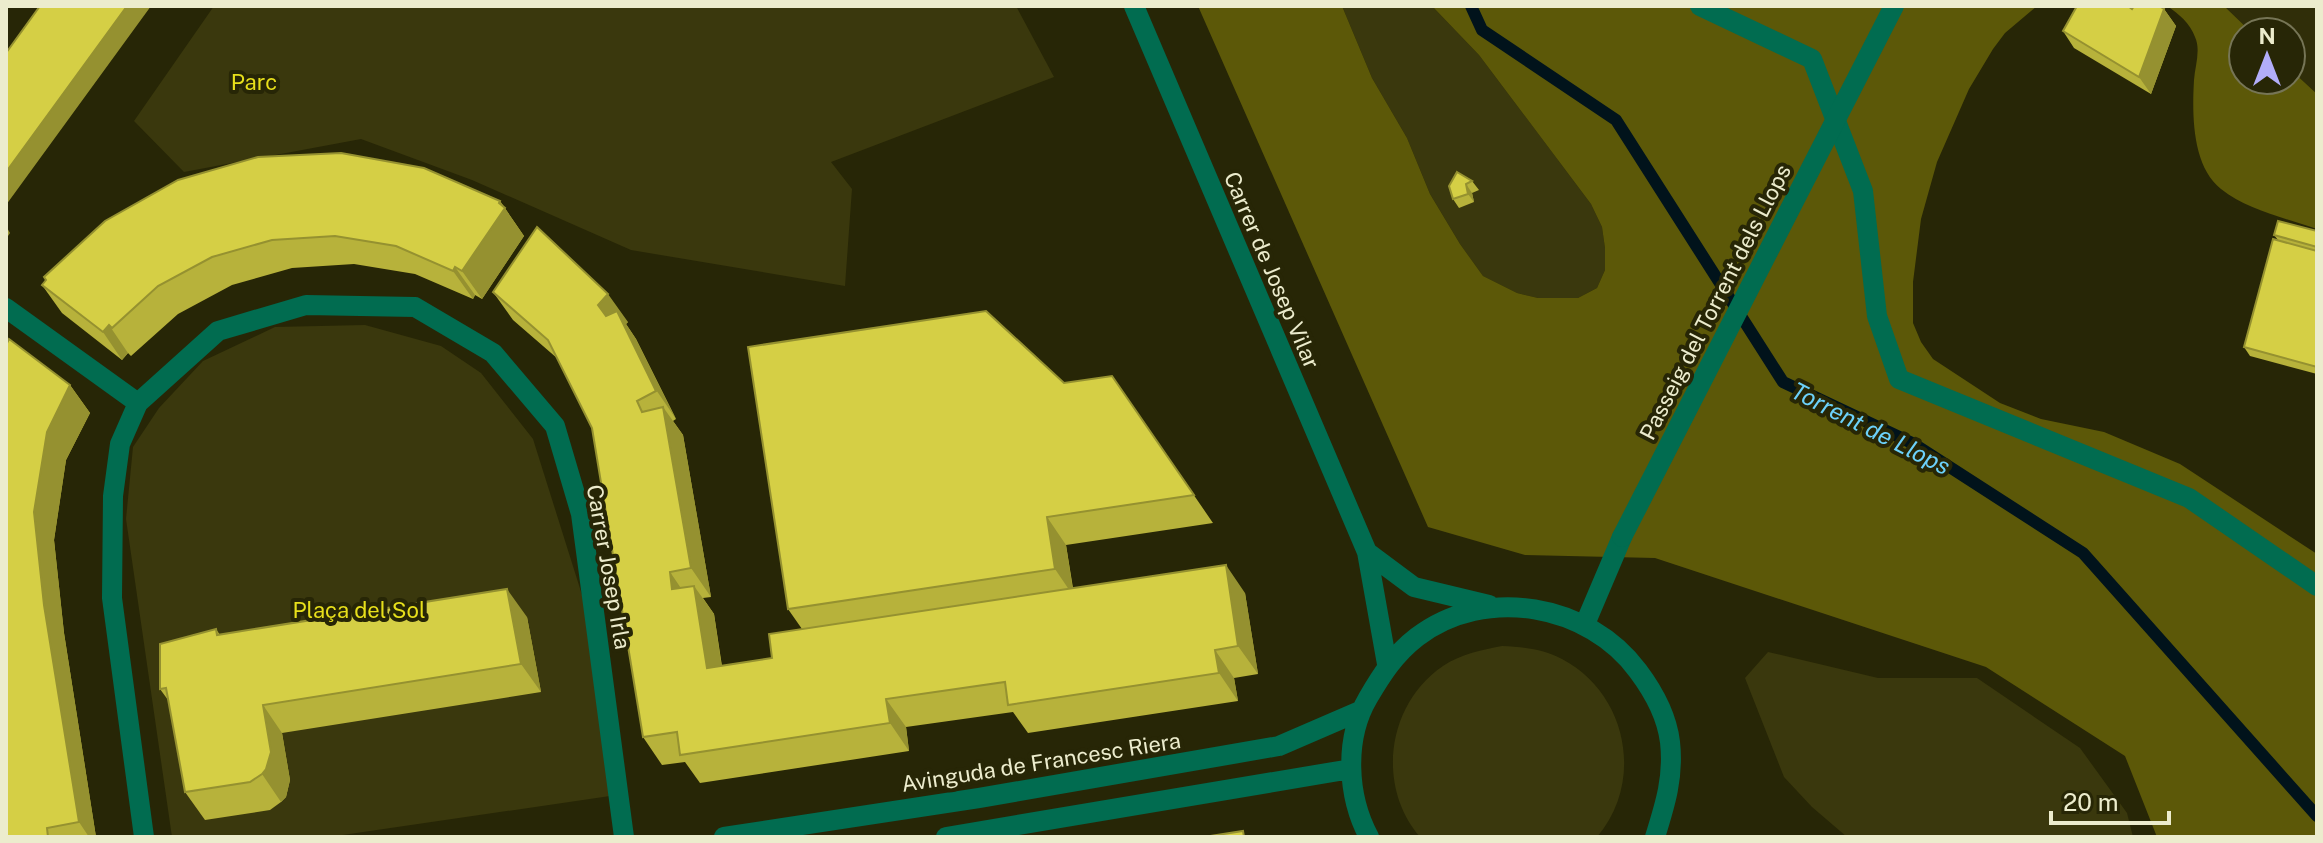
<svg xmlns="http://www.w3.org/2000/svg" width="2323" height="843" font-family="'Public Sans',sans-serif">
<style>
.built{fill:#302e09}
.green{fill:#3a380d}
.forest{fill:#5c5808}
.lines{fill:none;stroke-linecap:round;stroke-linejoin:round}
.stream{stroke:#01131b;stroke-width:12}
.lane{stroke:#016c50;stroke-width:20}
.street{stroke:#016c50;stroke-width:20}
.street-bridge{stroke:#016c50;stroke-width:20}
.wall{fill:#b7b23b}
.shaded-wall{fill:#959130}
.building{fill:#d5cf45;stroke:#959130;stroke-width:2}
.labels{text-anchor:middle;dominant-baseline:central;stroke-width:8;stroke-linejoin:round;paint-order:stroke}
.park-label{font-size:22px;fill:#e7df1b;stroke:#272606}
.street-label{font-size:22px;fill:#ececcd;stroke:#272606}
.water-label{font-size:24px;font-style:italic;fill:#6cd1fa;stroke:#272606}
</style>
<rect width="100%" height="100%" fill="#272606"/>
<path class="built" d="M2224,6H2317V94L2291,70V32H2251Z"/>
<path class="green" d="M214,6H1016L1054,77L831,162L852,189L845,286L631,250L472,180L361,139L184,172L134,121Z
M1342,6H1432L1479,55L1591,204L1602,227L1605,248V270L1597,288L1578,298H1538L1517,293L1483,276L1460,244L1430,194L1407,138L1372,78Z
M365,325L441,346L481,373L533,439L583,598L610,796L329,837H172L126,519L133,447L159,408L203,361L275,327Z
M1502,646C1523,647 1543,649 1562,659C1627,693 1645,781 1597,837H1420C1376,786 1387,704 1443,666C1461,654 1481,650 1502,646Z
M1768,652L1878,678H1977L2080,748L2127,813L2133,837H1847L1812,807L1784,777L1745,678Z"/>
<path class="forest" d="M1198,6H1342L1372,78L1407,138L1430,194L1460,244L1483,276L1517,293L1538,298H1578L1597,288L1605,270V248L1602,227L1591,204L1479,55L1432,6H2037L2005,33L1993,49L1969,89L1937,162L1921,219L1913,282V323L1921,342L1933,359L2000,403L2041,419L2104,432L2180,464L2317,554V837H2157L2125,756L1986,667L1655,558L1525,555L1428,527Z
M2167,6H2224L2251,32H2243V80H2291V70L2317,94V229C2286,218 2247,210 2221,189C2192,166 2192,115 2194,80C2195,66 2201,50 2195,37C2190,23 2179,14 2167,6Z"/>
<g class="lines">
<path class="stream" d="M1471,6L1482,30L1616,120L1783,382L1914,444L2083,553L2317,816"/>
<path class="lane" d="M1700,6L1812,59L1863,191L1877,316L1899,379L2189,498L2317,586"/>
<path class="street" d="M1134,6L1367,552L1387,664
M6,308L138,403
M1367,552L1414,587L1489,605
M1585,624L1622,537
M144,837L112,598L113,496L120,444L138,403L218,331L306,305L415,307L493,353L555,426L581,514L624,837
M724,837L979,798L1279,746L1360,711
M946,837L1351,769
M1369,837C1347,796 1344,739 1368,698C1382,674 1395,654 1417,637C1485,585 1589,604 1638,671C1653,691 1667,717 1670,742C1674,777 1665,805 1655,837"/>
<path class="street-bridge" d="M1622,537L1894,6"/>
</g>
<path class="wall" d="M2164,9L2176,26L2151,94L2074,48L2063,31Z
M1472,181L1479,190L1472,193L1474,202L1459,208L1453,199L1449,186Z
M500,201L524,236L482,299L475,295L473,299L415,274L354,264L292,268L232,285L178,314L131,356L128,353L122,360L62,313L42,285L46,281L44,277Z
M2317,231V374L2250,356L2244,347L2278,240L2274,235Z
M493,292L628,322L626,324L636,339L676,419L673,421L683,435L711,597L703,598L714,614L722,666L772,658L802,629L788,609L1064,383L1112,376L1213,523L1066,545L1073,588L1245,593L1258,674L1234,678L1238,701L1028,733L1013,712L906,727L909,751L700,783L685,762L662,765L643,737L592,428L558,359L513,320Z
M70,385L90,413L66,460L54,540L64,633L96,837H6Z
M527,617L541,692L282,733L290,780L286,797L281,802L270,810L205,820L185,792L168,700L160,689L216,629L220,635Z"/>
<path class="shaded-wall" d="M127,6H151L6,205V172Z
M2164,9L2176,26L2151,94L2139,77Z
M1466,184L1472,193L1474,202L1468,194Z
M500,201L524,236L482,299L462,271Z
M6,226L10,233L6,239Z
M455,267L475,295L473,299L453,271Z
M608,294L628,322L626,324L636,339L676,419L598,305Z
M109,325L128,353L122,360L103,332Z
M70,385L90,413L66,460L54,540L64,633L96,837H89L79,822L44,605L34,512L47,432Z
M663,407L683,435L711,597L691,568Z
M1047,517L1066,545L1074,597L1055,569Z
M1226,565L1245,593L1258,674L1238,646Z
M670,572L689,600L672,589Z
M694,586L714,614L726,696L707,668Z
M507,589L527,617L541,692L521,664Z
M1215,650L1234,678L1238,701L1219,673Z
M886,699L906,727L909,751L890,723Z
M263,705L282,733L290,780L286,797L281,802L262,774Z"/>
<path class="building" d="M40,6H127L6,172V53Z
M2077,6H2128L2132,9L2134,6H2159L2164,9L2139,77L2063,31Z
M341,153L424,168L500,201L499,203L505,208L462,271L455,267L453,271L396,246L335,236L272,240L212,257L158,286L112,328L109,325L103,332L42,285L46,280L44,277L105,221L178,180L258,157Z
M1457,172L1472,181L1466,184L1468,194L1453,199L1449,186Z
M2278,221L2317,231V247L2274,235Z
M537,227L608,294L598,305L606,316L617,311L656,391L637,401L642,412L663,407L691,568L670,572L672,589L694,586L707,668L772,658L769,634L1226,565L1238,646L1215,650L1219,673L1008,705L1005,682L886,699L890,723L680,755L677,732L643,737L592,428L548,340L493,292Z
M2273,239L2317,251V367L2244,347Z
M986,311L1064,383L1112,376L1194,495L1047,517L1055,569L788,609L748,347Z
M9,339L70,385L47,432L34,512L44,605L79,822L47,828L48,837H6V345Z
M507,589L521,664L263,705L271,752L266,769L262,774L250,782L185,792L166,688L160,689V644L216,629L217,635Z
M1243,831L1244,837H1204Z"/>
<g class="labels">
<g class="park-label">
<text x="254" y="82">Parc</text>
<text x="359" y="610">Plaça del Sol</text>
</g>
<g class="street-label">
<text transform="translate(1272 270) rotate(67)">Carrer de Josep Vilar</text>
<text transform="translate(1715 302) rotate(-63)">Passeig del Torrent dels Llops</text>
<text transform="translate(609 567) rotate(80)">Carrer Josep Irla</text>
<text transform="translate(1041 762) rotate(-9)">Avinguda de Francesc Riera</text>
</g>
<g class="water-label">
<text transform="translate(1871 428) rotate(27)">Torrent de Llops</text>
</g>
</g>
<rect width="2323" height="843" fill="none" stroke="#ececcd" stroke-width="16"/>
<g transform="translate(2267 56)"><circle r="38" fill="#272606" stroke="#767556" stroke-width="2"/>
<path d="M0-6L14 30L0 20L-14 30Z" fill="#b2adf9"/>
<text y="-12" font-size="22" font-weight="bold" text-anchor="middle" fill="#ececcd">N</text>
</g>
<path d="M2051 811v12h118v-12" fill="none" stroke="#ececcd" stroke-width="4"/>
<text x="2063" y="811" font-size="24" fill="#ececcd" stroke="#272606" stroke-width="6" paint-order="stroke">20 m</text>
</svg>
